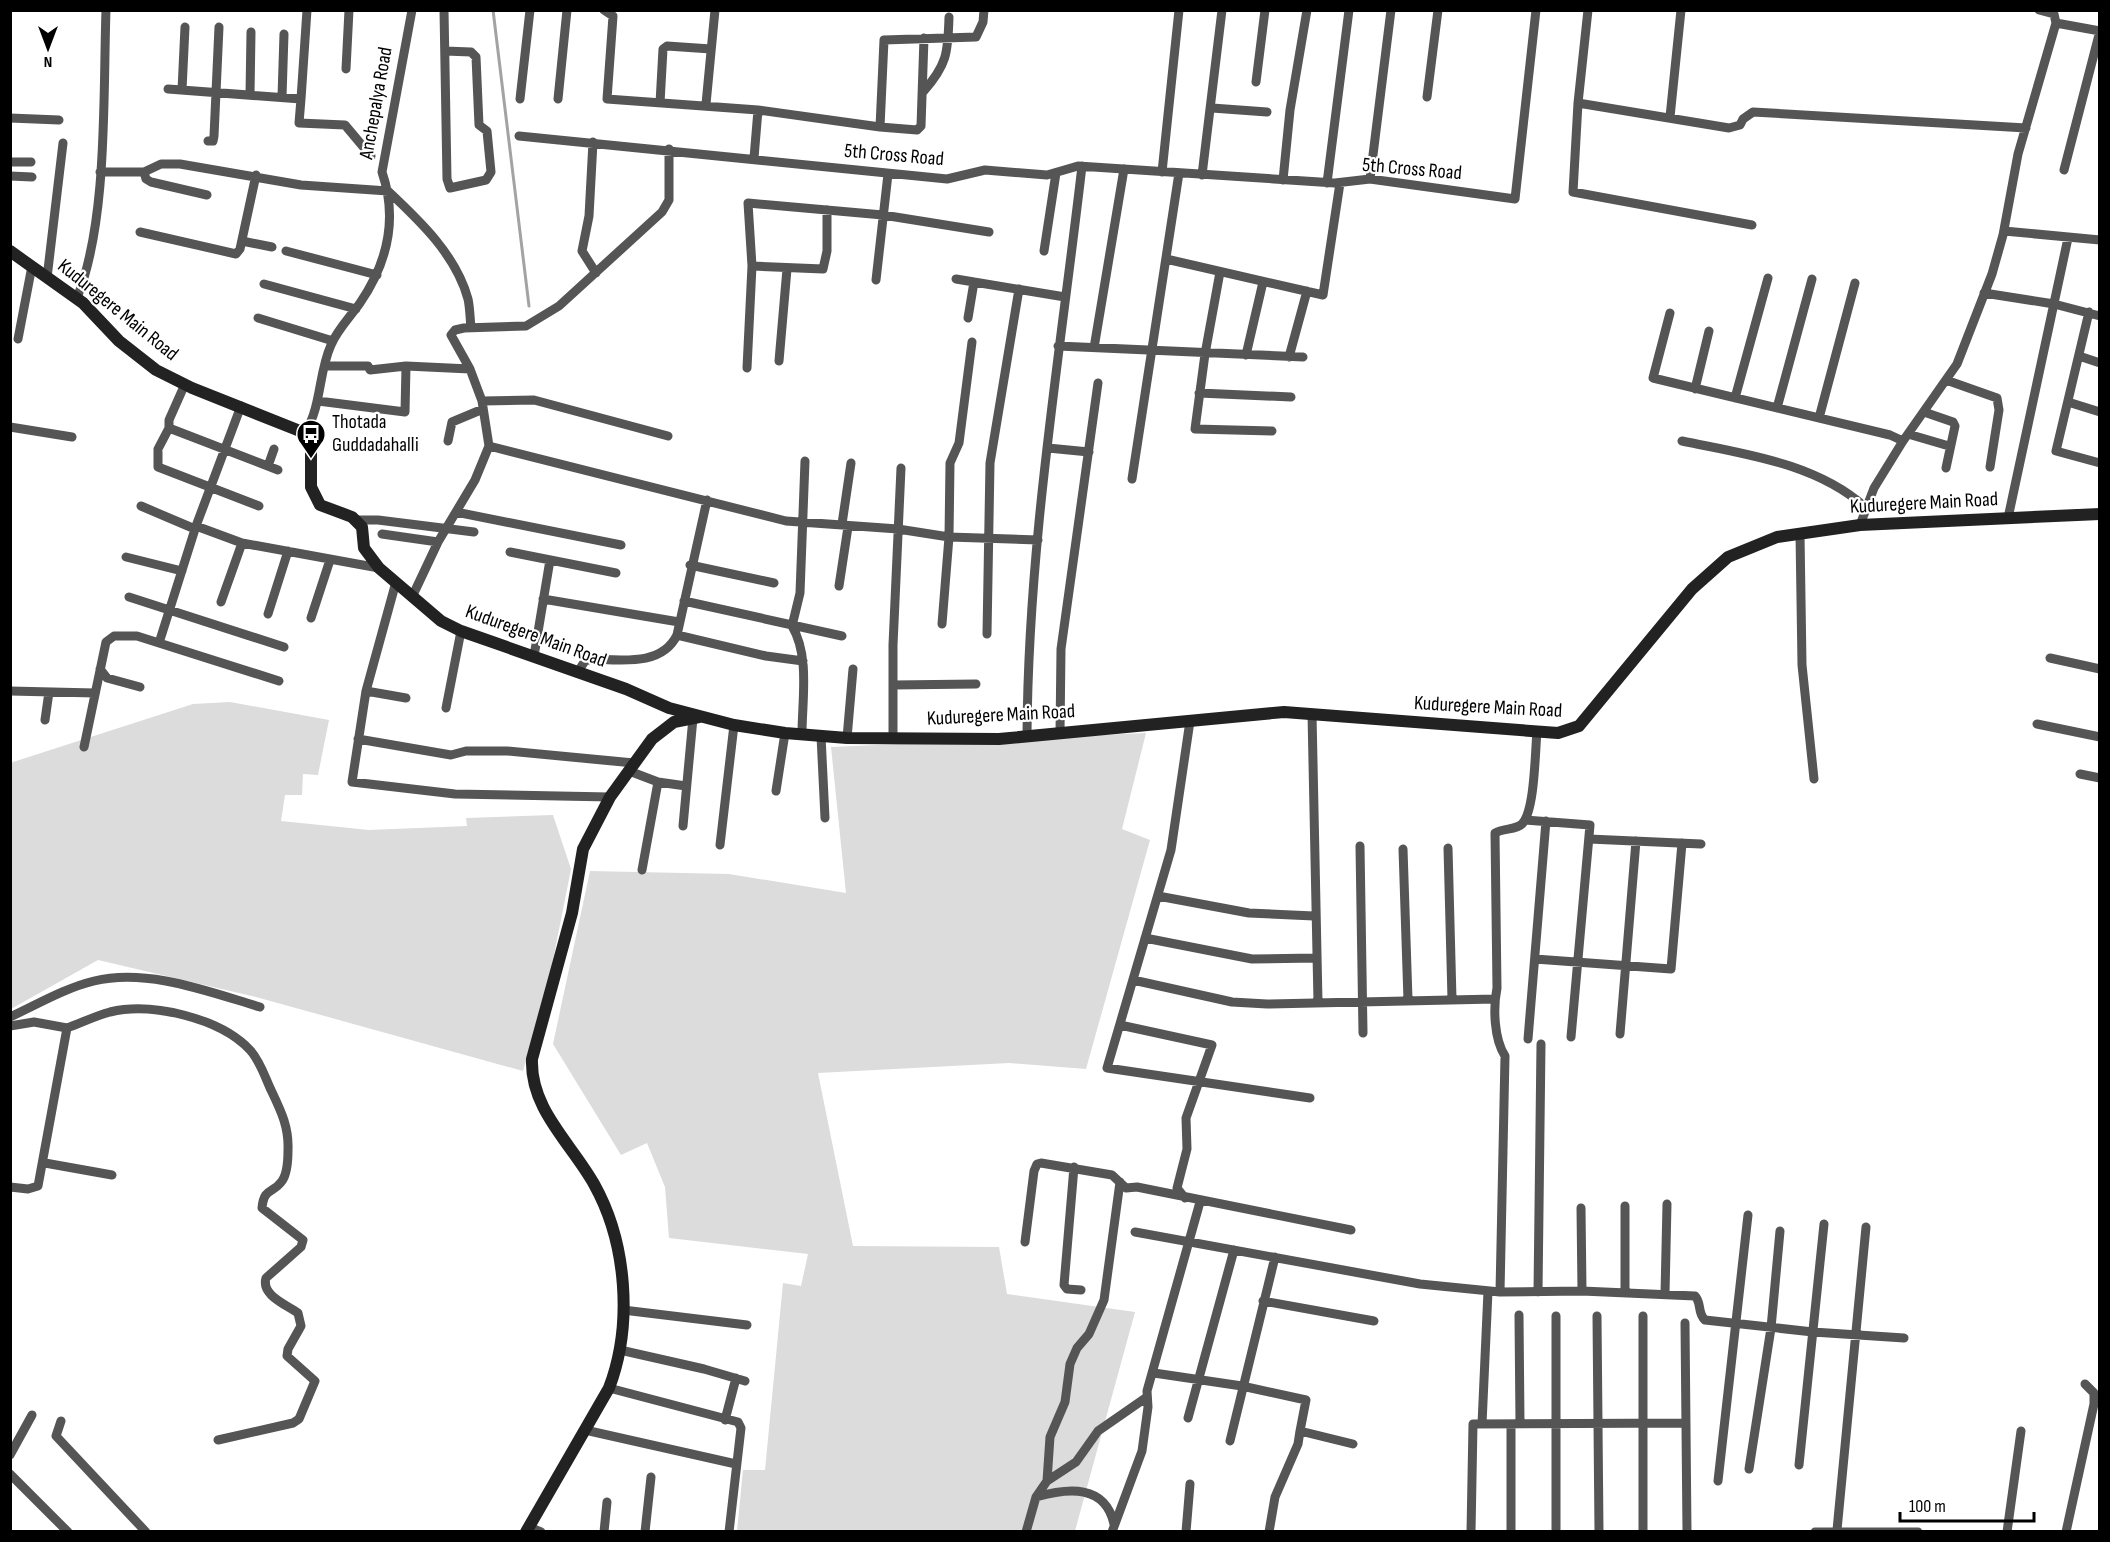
<svg xmlns="http://www.w3.org/2000/svg" width="2110" height="1542" font-family="'Sofia Sans Condensed',sans-serif">
<style>
.green{fill:#dcdcdc}
.lines{fill:none;stroke-linecap:round;stroke-linejoin:round}
.stream{stroke:#a3a3a3;stroke-width:3}
.street{stroke:#555;stroke-width:9}
.secondary{stroke:#222;stroke-width:12}
.labels{text-anchor:middle;dominant-baseline:central;stroke-width:4.5;stroke-linejoin:round;paint-order:stroke}
.street-label{font-size:20px;fill:#000;stroke:#fff}
.poi-label{font-size:20px;fill:#000;stroke:#fff;text-anchor:start}
</style>
<rect width="100%" height="100%" fill="#fff"/>
<path class="green" d="M230,702L329,720L318,775L303,774L302,795H285L281,821L369,830L467,826L466,818L553,815L571,869L550,975L523,1071L256,997L98,960L11,1009L10,763L193,704Z
M1146,733L1122,829L1150,840L1086,1069L1009,1063L818,1073L853,1246L999,1247L1007,1294L1135,1312L1075,1531H737L743,1470H765L783,1283L801,1286L808,1254L669,1238L665,1187L647,1143L621,1155L553,1044L590,871L729,874L846,893L831,747Z"/>
<g class="lines">
<path class="stream" d="M493,10L529,306"/>
<path class="street" d="M444,10L447,179L450,188L486,180L491,172L487,131L479,125L476,57L471,52L445,51
M604,10L613,16L607,99L758,110L880,127L884,40L976,37L983,22L984,10
M1588,10L1578,103L1573,192L1752,225
M2056,23L2100,31L2064,170
M346,69L349,10
M1256,82L1265,10
M168,89L301,99L299,123L345,125L371,156
M182,90L185,27
M923,92C947,65 948,53 949,17
M250,95L251,32
M282,97L284,34
M1427,97L1438,10
M301,99L307,10
M520,99L530,10
M558,99L567,10
M660,103L663,49L667,46L711,49
M1578,103L1729,128L1740,125L1743,119L1753,112L2026,128
M706,104L715,10
M1212,108L1267,112
M1670,117L1681,10
M10,118L59,120
M880,127L917,130L921,126L924,38
M519,136L947,179L985,170L1047,175L1078,166L1335,183L1370,179L1515,199L1536,10
M208,141H213L214,136L219,27
M593,142L589,216L582,251L596,273
M754,158L758,110
M10,162H31
M100,172H144L161,164H180L301,185L388,191C420,221 456,255 468,299C470,308 470,319 471,327
M144,172L146,179L151,182L207,195
M1162,172L1179,10
M1202,175L1222,10
M10,176L32,177
M1370,179L1391,10
M1283,180L1290,110L1307,10
M1327,183L1349,10
M2004,231L2100,240
M140,232L236,254L240,249L256,175
M242,241L272,247
M286,251L377,275
M1044,251L1056,173
M1166,259L1323,295L1340,183
M752,266L823,269L827,251V210
M1220,272L1205,354L1195,429L1272,431
M47,278L63,143
M956,279L974,282
M876,280L888,174
M264,284L356,309
M1984,293L2054,304L2100,316
M77,298C108,221 103,95 106,10
M2089,312L2056,451L2100,463
M1670,313L1653,378L1890,435L1903,441
M258,318L333,341
M968,318L974,282L1065,297
M18,339L32,266
M1058,346L1303,357
M1094,348L1124,169
M1246,355L1263,282
M2079,356L2100,363
M1289,357L1307,291
M779,361L787,269
M325,366H368L370,370L406,366
M747,368L752,266L748,203L883,215L989,232
M1946,380L1997,398L1999,410L1990,467
M185,384L169,420V428L158,449V467L259,506
M1695,389L1709,331
M1199,393L1291,397
M1735,398L1768,278
M318,401L405,412L406,366L470,369
M482,401L534,400L668,436
M2068,402L2100,412
M1777,408L1812,279
M1924,412L1953,422L1955,426L1946,468
M1819,418L1855,283
M10,427L72,437
M169,428L278,470
M305,433C322,405 318,374 331,345C337,330 351,316 360,303C388,262 398,219 382,172L412,10
M1908,434L1949,446
M448,441L452,422L483,409
M1682,441C1744,454 1816,463 1865,507
M489,446L786,521L898,529L949,537L1038,540
M1048,448L1089,452
M268,466L274,449
M1132,479L1179,173
M141,506L195,529
M456,512L621,545
M2008,518L2068,238
M355,520H378L474,532
M842,524L851,463
M1860,525L1874,488L1903,441L1957,364L1992,274L2003,235L2018,154L2056,23L2054,14L2039,10
M196,526L242,543L379,568
M382,534L438,542
M1800,534L1802,665L1814,779
M510,552L616,573
M126,557L182,571
M690,565L774,583
M396,582L366,691L352,782L455,794L610,797
M839,586L848,527
M413,595L438,542L475,480L489,446L482,401L470,369L451,335L455,330L464,328L526,326L559,306L662,212L669,200V149
M129,597L284,647
M543,599L679,622
M684,601L842,636
M221,602L242,543
M268,614L288,551
M311,618L330,560
M942,624L949,537L950,463L959,443L972,342
M987,634L990,463L1019,289
M677,635L766,656L803,661
M159,643L196,526L241,406
M534,656L550,560
M2050,658L2100,669
M100,669L107,678L140,687
M577,673L585,661L593,659C623,660 662,666 677,635L707,500
M893,685L976,684
M10,691L95,693
M366,691L406,698
M446,708L461,631
M1312,714L1318,1002
M45,720L49,692
M1190,721L1171,850L1107,1068L1310,1098
M2037,724L2100,737
M1060,733L1061,649L1098,383
M802,734C802,700 810,656 792,626L800,593L805,461
M821,736L825,818
M1027,736C1028,545 1060,356 1082,166
M847,738L853,669
M893,738V645L901,468
M358,739L451,755L466,751H507L634,763
M84,747L106,642L114,636H137L279,681
M629,771L658,782L686,786
M2080,774L2100,778
M776,791L785,733
M1525,820L1590,825L1571,1037
M683,826L693,718
M1589,839L1701,844
M720,845L734,725
M1360,846L1363,1033
M1448,848L1452,999
M1403,849L1408,1000
M642,870L658,782
M1158,896L1249,913L1314,916
M1145,938L1252,959L1315,958
M1535,959L1671,969L1682,843
M1133,980L1232,1002L1267,1004L1495,999
M10,1017C38,1004 65,988 94,981C148,968 209,992 260,1007
M1120,1025L1212,1045L1186,1118L1187,1149L1177,1188L1185,1198
M10,1026L34,1022L67,1028
M1620,1034L1636,841
M1528,1039L1546,821
M45,1163L112,1175
M1074,1167L1064,1285L1067,1289L1081,1290
M10,1187L28,1189L38,1186L67,1028C81,1023 95,1016 110,1012C152,1002 220,1018 250,1050C260,1061 265,1077 271,1090C281,1111 289,1127 288,1150C288,1160 287,1174 282,1181C273,1194 264,1187 262,1208L303,1240L301,1247L266,1278C261,1295 285,1304 298,1313L301,1326L288,1349L287,1356L315,1381L299,1419L293,1423L218,1440
M1581,1208L1582,1291
M1135,1232L1420,1284L1500,1292L1582,1291L1695,1296C1702,1303 1697,1313 1705,1320L1813,1332L1904,1338
M1025,1242L1034,1171L1037,1164L1041,1163L1112,1175L1126,1188L1137,1187L1351,1230
M1500,1292L1505,1056C1494,1039 1493,1008 1497,988L1495,833C1503,828 1516,830 1522,824C1535,811 1535,751 1537,732
M1538,1292L1541,1044
M1625,1293V1206
M1665,1294L1667,1204
M1263,1301L1374,1321
M623,1310L747,1325
M1519,1315L1520,1424
M1556,1316V1532
M1597,1316L1599,1532
M1643,1316V1532
M1685,1323L1687,1532
M620,1350L704,1369L745,1381
M1154,1373L1242,1386L1306,1400L1300,1431L1353,1444
M609,1388L738,1422L741,1428L729,1532
M1188,1418L1234,1250
M725,1420L736,1378
M61,1421L56,1436L146,1532
M1482,1424L1488,1291
M1511,1424V1532
M585,1430L736,1464
M1230,1441L1275,1257
M10,1455L32,1415
M1799,1465L1824,1224
M1749,1469L1771,1328L1780,1231
M10,1474L68,1532
M1047,1481L1076,1462L1098,1431L1147,1397
M1718,1481L1748,1215
M1036,1497C1068,1488 1105,1484 1114,1524
M529,1527L541,1532
M1837,1530L1866,1227
M604,1532L607,1502
M645,1532L651,1477
M1026,1532L1036,1497L1047,1481L1050,1437L1065,1402L1070,1364L1077,1348L1089,1334L1104,1300L1120,1182
M1112,1532L1142,1451L1148,1407L1147,1391L1200,1202
M1186,1532L1190,1484
M1269,1532L1275,1497L1298,1444L1300,1431
M1471,1532L1473,1424L1686,1423
M1815,1532H1918
M2007,1532L2021,1431
M2066,1532L2094,1404V1393L2085,1384"/>
<path class="secondary" d="M10,251L83,303L119,341L156,370L192,388L305,433L311,440V487L320,505L352,517L362,527L364,548L379,568L441,621L461,631L626,689L669,708L734,725L785,733L847,738L999,739L1284,712L1558,733L1579,726L1692,589L1728,557L1777,537L1860,525L2100,514
M526,1532L609,1388C633,1325 627,1243 594,1184C571,1143 530,1109 532,1059L572,913L583,849L610,797L652,739L674,722L699,717"/>
</g>
<defs>
<g id="bus-pin" transform="scale(1.5)"><path d="M0 17L-7.5 6A9.5 9.5 0 1 1 7.5 6Z" fill="#000" stroke="#fff"/><path d="M-5-6H5V4H4V6H2V4H-2V6H-4V4H-5ZM-3.5-4V0h7V-4ZM-3.5 1.2v1.5H-2V1.2ZM2 1.2v1.5H3.5V1.2Z" fill="#fff"/></g>
</defs>
<g fill-rule="evenodd">
<use href="#bus-pin" x="311" y="434"/>
</g>
<g class="labels">
<g class="street-label">
<text transform="translate(376 103) rotate(-80)">Anchepalya Road</text>
<text transform="translate(894 155) rotate(5)">5th Cross Road</text>
<text transform="translate(1412 169) rotate(5)">5th Cross Road</text>
<text transform="translate(118 310) rotate(39)">Kuduregere Main Road</text>
<text transform="translate(1924 503) rotate(-3)">Kuduregere Main Road</text>
<text transform="translate(536 636) rotate(20)">Kuduregere Main Road</text>
<text transform="translate(1488 707) rotate(3)">Kuduregere Main Road</text>
<text transform="translate(1001 715) rotate(-3)">Kuduregere Main Road</text>
</g>
<g class="poi-label">
<text x="332" y="422">Thotada<tspan x="332" dy="23">Guddadahalli</tspan></text>
</g>
</g>
<rect width="2110" height="1542" fill="none" stroke="#000000" stroke-width="24"/>
<g transform="translate(48 48) rotate(180)" stroke="#ffffff" stroke-width="4.5" paint-order="stroke">
<path d="M0-4.5L10 22L0 15L-10 22Z" fill="#000000"/>
<text y="-9" font-size="16" font-weight="bold" text-anchor="middle" fill="#000000">N</text>
</g>
<path d="M1900 1512v9h134v-9" fill="none" stroke="#000000" stroke-width="3"/>
<text x="1909" y="1512" font-size="18" fill="#000000" stroke="#ffffff" stroke-width="4.5" paint-order="stroke">100 m</text>
</svg>
